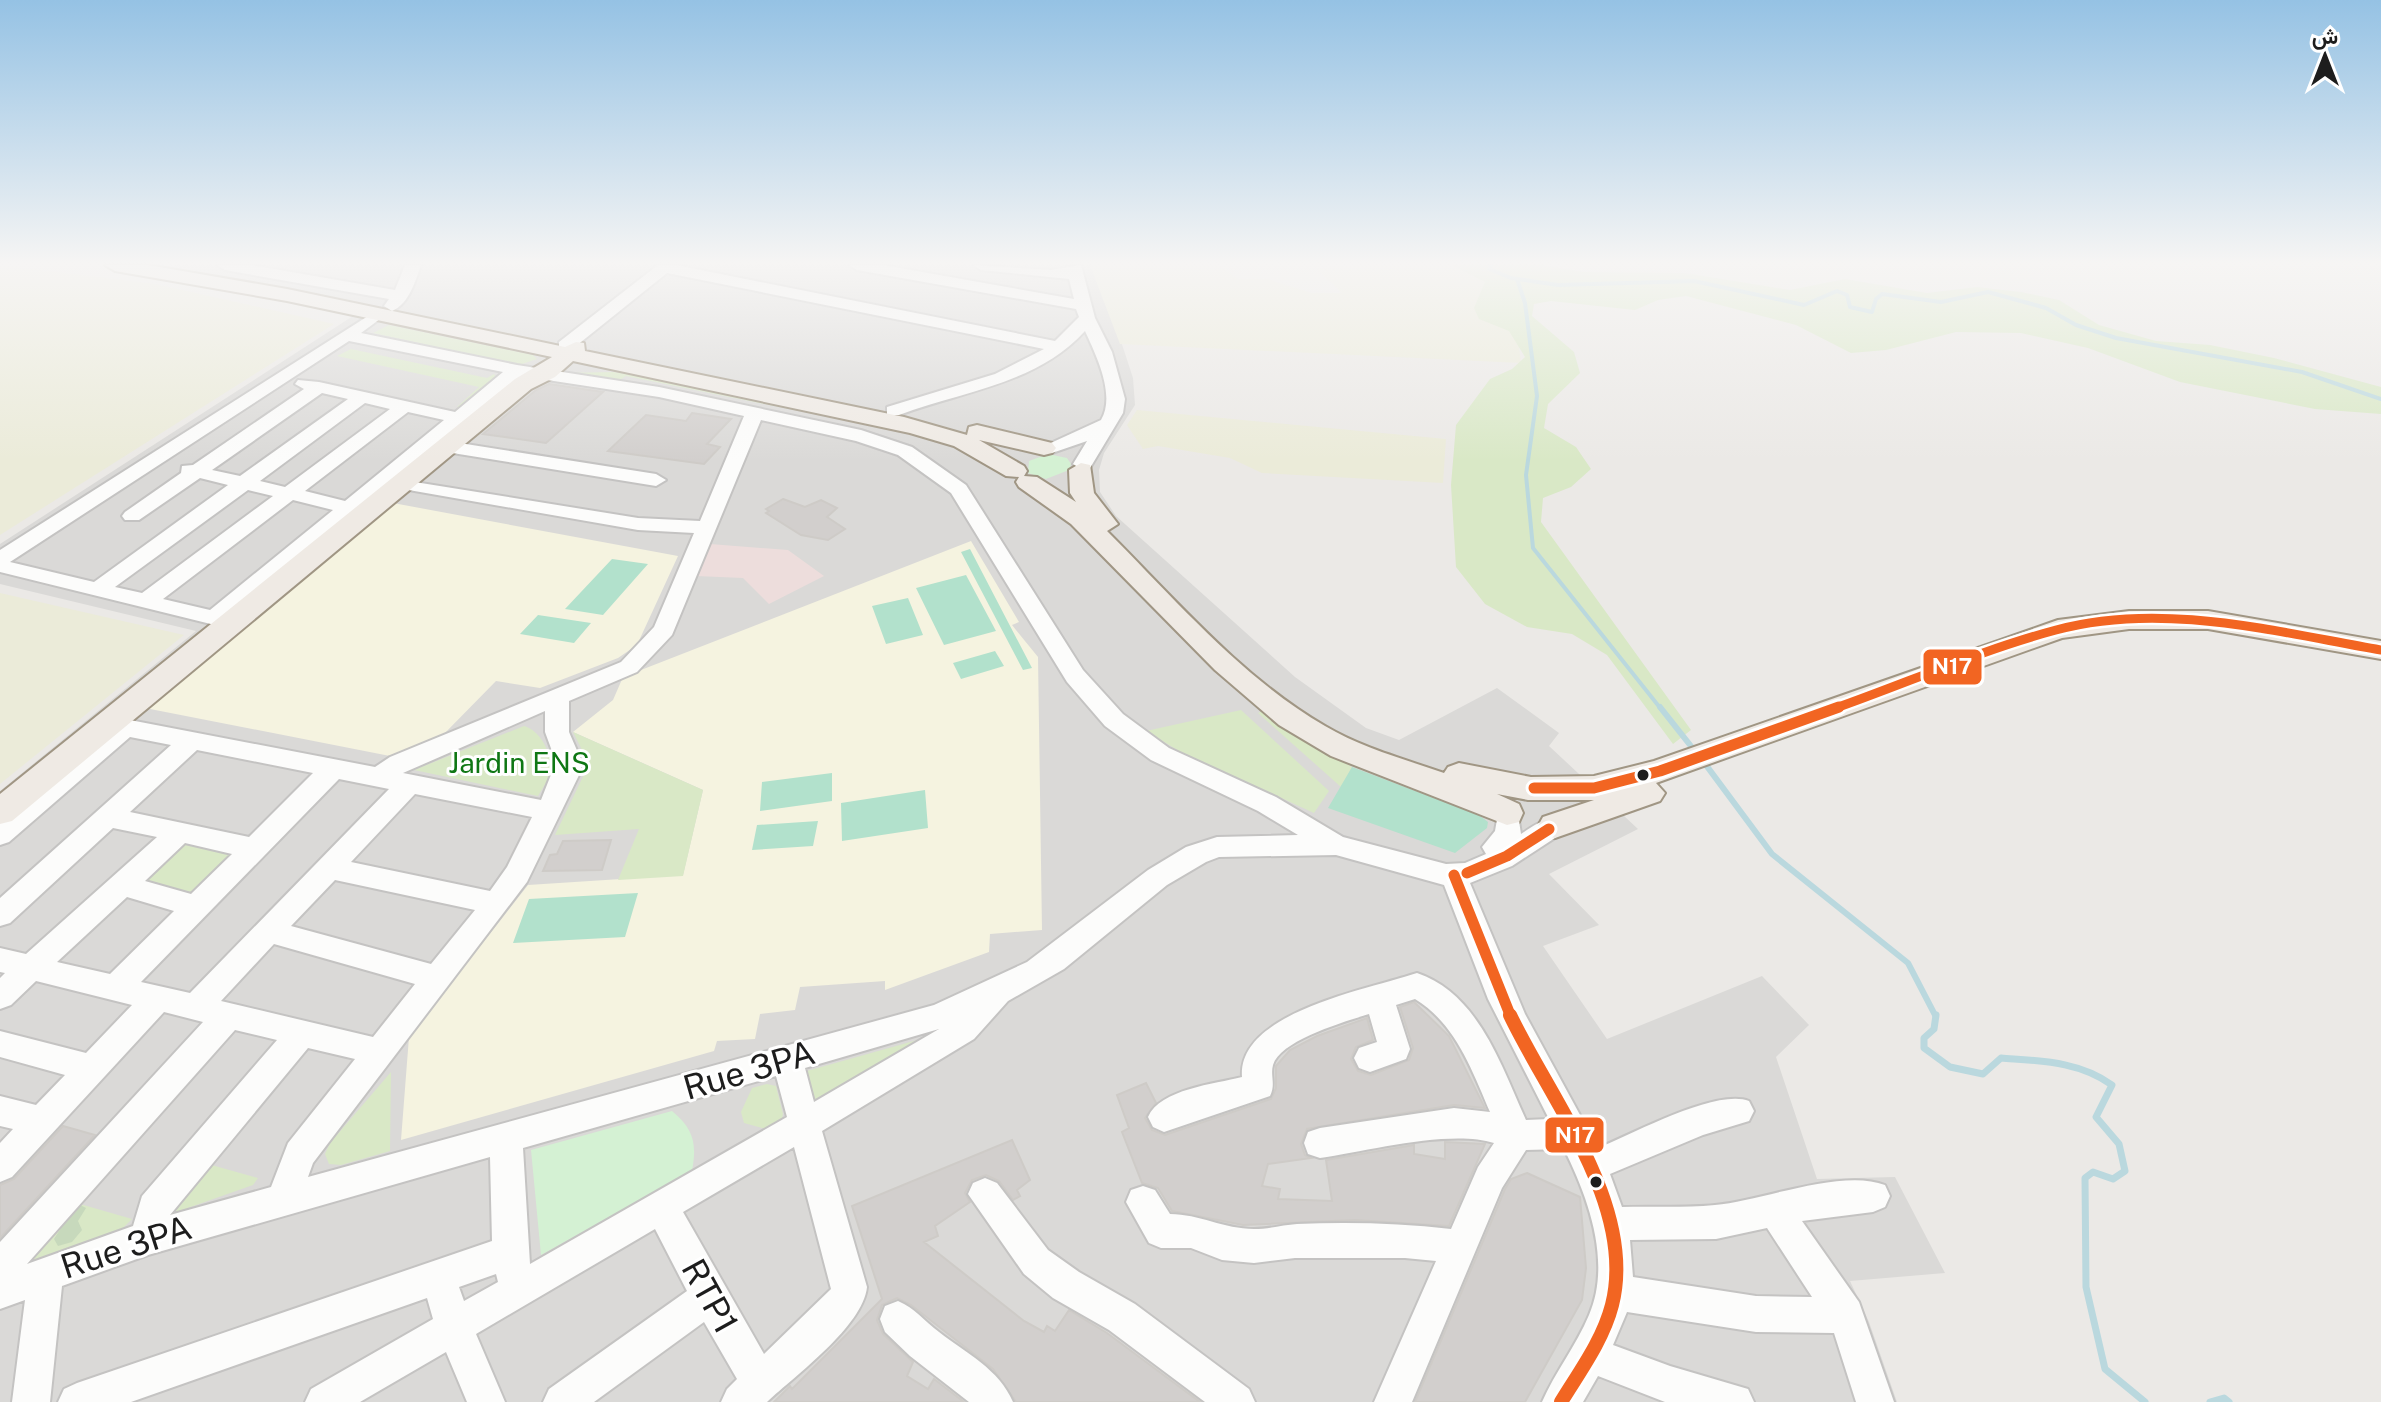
<svg xmlns="http://www.w3.org/2000/svg" width="2381" height="1402" font-family="'Public Sans',Vazirmatn,sans-serif">
<style>
.residential{fill:#dad9d7}
.commercial{fill:#eddddc}
.education{fill:#f5f3e0}
.farmland{fill:#ebebd9}
.grass{fill:#d9e8c6}
.forest{fill:#c7d9bc}
.park{fill:#d4f1d3}
.pitch{fill:#b2e1cc}
.lines{fill:none;stroke-linecap:round;stroke-linejoin:round}
.stream-far2{stroke:#bad8de;stroke-width:4}
.stream-far1{stroke:#bad8de;stroke-width:6}
.stream{stroke:#bad8de;stroke-width:7}
.building{fill:#d2cfcd;stroke:#cecbc7;stroke-width:2}
.minor-casing{stroke:#c4c3c2;stroke-width:4}
.major-casing{stroke:#a09684;stroke-width:4}
.minor{fill:#fcfcfb;fill-rule:evenodd}
.major{fill:#efeae4;fill-rule:evenodd}
.bus-1-far2-casing{stroke:#fff;stroke-width:14}
.bus-1-far1-casing{stroke:#fff;stroke-width:17}
.bus-1-casing{stroke:#fff;stroke-width:20}
.bus-1-far2{stroke:#f26522;stroke-width:9}
.bus-1-far1{stroke:#f26522;stroke-width:11}
.bus-1{stroke:#f26522;stroke-width:14}
.bus-dot{fill:#1d1d1d;stroke:#fff;stroke-width:3}
.labels{text-anchor:middle;dominant-baseline:central;stroke-width:6;stroke-linejoin:round;paint-order:stroke}
.park-label{font-size:28px;fill:#0f7714;stroke:#fff}
.near-street-label{font-size:34px;fill:#1d1d1d;stroke:#fff}
.line-badge{stroke:#fff;stroke-width:3}
.badge-label{font-size:22px;text-anchor:middle;font-weight:bold;fill:#fff}
</style>
<rect width="100%" height="100%" fill="#ebe9e6"/>
<path class="residential" d="M166,265H1096L1133,378L1135,405L1104,453L1099,470L1100,492L1116,516L1295,677L1366,728L1399,740L1497,688L1559,733L1549,746L1638,829L1549,874L1599,925L1543,946L1607,1039L1762,976L1809,1025L1776,1057L1817,1179L1895,1177L1945,1273L1850,1281L1869,1322L1897,1402H0V791L196,631L0,584V544L370,305Z"/>
<path class="commercial" d="M710,544L788,550L824,576L769,604L743,578L696,576Z"/>
<path class="education" d="M393,503L678,556L637,645L618,658L540,688L496,681L443,735L390,756L145,708Z
M971,541L1019,622L1012,625L1038,657L1042,930L990,934L989,952L885,990V981L800,987L795,1010L760,1014L755,1039L717,1041L714,1051L401,1140L409,1037L528,885L683,875L703,790L573,732L613,700L623,677Z"/>
<path class="farmland" d="M0,265L155,284L334,324L0,535Z
M1090,265H1219L1238,279H1267L1312,293H1342L1317,269L1351,265H1501L1511,285L1521,363L1120,344Z
M1137,410L1446,439L1443,483L1262,473L1230,458L1158,446L1143,449L1127,425Z
M0,593L184,635L0,784Z"/>
<path class="grass" d="M1452,265H1542L1584,272L1685,273L1790,290L1845,279L1927,293L1977,287L2021,292L2059,300L2099,325L2156,341L2210,345L2274,358L2381,387V414L2315,409L2180,382L2088,348L2021,333L1956,332L1886,350L1851,353L1796,325L1686,296L1658,300L1635,310L1551,301L1534,304L1532,316L1574,352L1580,373L1548,404L1544,428L1576,447L1591,469L1571,487L1543,498L1541,522L1691,730L1673,744L1607,655L1572,634L1527,627L1485,604L1456,567L1451,485L1456,425L1490,379L1512,369L1525,357L1509,331L1479,319L1474,308L1485,282Z
M389,325L533,355L537,359L519,365L373,333Z
M351,349L487,378L494,374L497,379L462,408L457,407L479,387L337,356Z
M614,372L627,374L923,436L626,376L618,381L558,373Z
M1241,710L1329,791L1314,813L1179,751L1146,731Z
M1263,711L1352,767L1341,787L1258,713Z
M524,726C543,732 550,754 553,771L538,796L414,770Z
M573,732L703,790L683,876L618,880L639,829L555,835L589,764Z
M180,838L241,851L192,901L129,885Z
M928,1037L815,1101L807,1071Z
M391,1072L390,1151L341,1165L329,1164L325,1154L330,1143Z
M767,1084L776,1086L783,1114L781,1123L769,1130L744,1123L741,1112L752,1088Z
M208,1164L258,1178L253,1185L165,1216Z
M73,1202L132,1219L122,1229L27,1263Z"/>
<path class="forest" d="M78,1204L86,1208L78,1221L82,1230L72,1242L58,1246L54,1239L61,1228L59,1226Z"/>
<path class="park" d="M1048,454L1067,458L1071,464L1069,470L1046,479L1028,473L1029,461Z
M672,1111C694,1129 697,1144 692,1171L541,1255L531,1150Z"/>
<path class="pitch" d="M970,549L1032,668L1023,670L961,552Z
M612,559L648,564L603,615L565,609Z
M966,575L996,631L944,645L916,588Z
M908,598L923,635L886,644L872,606Z
M538,615L591,623L574,643L520,634Z
M995,651L1004,666L961,679L953,663Z
M1352,767L1479,815L1488,822L1487,828L1455,853L1328,808Z
M832,773V801L760,811L762,782Z
M925,790L928,828L842,841L841,803Z
M818,821L813,846L752,850L757,825Z
M638,893L625,937L513,943L529,899Z"/>
<g class="lines">
<path class="stream-far2" d="M1491,265L1489,269L1511,278L1558,285L1694,281L1804,305L1837,291L1847,295L1850,307L1872,312L1876,299L1882,294L1941,302L1988,292L2046,308L2076,325L2116,338L2302,372L2381,399
M1517,279L1525,303L1537,396L1526,475L1533,548L1661,709"/>
<path class="stream-far1" d="M1660,707L1694,750
M1703,761L1772,854L1908,963L1936,1017"/>
<path class="stream" d="M1936,1015L1934,1029L1924,1038V1048L1950,1067L1983,1074L2001,1058C2040,1061 2079,1061 2112,1085L2096,1117L2119,1144L2125,1171L2113,1179L2093,1172L2085,1178L2086,1287L2105,1369L2145,1402
M2210,1402L2224,1398L2229,1402"/>
</g>
<path class="building" d="M549,384L603,392L546,443L483,434L536,390Z
M692,413L731,419L707,444L720,447L704,464L608,451L646,415L686,421Z
M783,499L805,507L821,500L837,508L827,517L845,529L828,540L801,535L766,513L769,511L766,509Z
M611,840L602,870L543,871L550,855L557,854L563,841Z
M1414,1002L1449,1036L1485,1108L1454,1105L1307,1129L1301,1144L1305,1155L1311,1158L1268,1164L1262,1186L1280,1189L1278,1199L1332,1201L1326,1160L1414,1145V1154L1445,1159V1142L1485,1144L1449,1226L1355,1220L1243,1225L1172,1211L1158,1188L1142,1183L1122,1132L1129,1128L1117,1095L1146,1083L1156,1103L1145,1118L1152,1130L1165,1135L1271,1099L1276,1088V1066L1290,1050L1317,1036L1367,1018L1373,1040L1356,1047L1351,1059L1358,1071L1371,1075L1409,1060L1413,1048L1400,1007Z
M63,1126L95,1135L0,1238V1185L14,1179Z
M1012,1140L1030,1180L1017,1190L1020,1196L1013,1200L999,1181L986,1175L972,1180L965,1193L970,1202L935,1226L938,1236L924,1242L1024,1321L1044,1332L1047,1326L1055,1331L1069,1310L1107,1333L1200,1402H1016L993,1369L911,1305L897,1298L882,1305L877,1320L883,1334L913,1362L907,1376L928,1389L934,1379L964,1402H774L790,1386L792,1389L882,1299L852,1206Z
M1527,1173L1580,1197L1586,1268L1582,1300L1525,1402H1415L1505,1189L1511,1179Z"/>
<g class="lines">
<g class="minor-casing">
<path id="minor" d="M217,265H251L395,290L405,265H421C415,282 409,304 392,311L384,306L389,299L225,270Z
M658,265H676L1055,341L1079,317L1076,309L857,270L849,265H883L1074,299L1069,279L981,270L973,265L1051,270L1081,265L1095,318L1112,352L1125,399L1123,413L1090,468L1083,470L1073,464L1087,441L1052,453L1042,447L1101,420C1116,395 1096,355 1085,331C1037,384 963,391 899,415H887V407L995,374L1044,349L667,273L571,350H559V342Z
M376,311L384,316L361,333L517,365L659,387L861,430L912,447L966,485L1083,670L1123,714L1169,748L1276,797L1343,837L1446,864L1465,863L1486,854L1482,847L1495,831L1499,808L1508,805L1517,808L1521,834C1534,826 1543,817 1558,822L1562,829L1558,836L1512,866L1470,883L1525,1014L1598,1148C1632,1134 1717,1088 1749,1101L1754,1111L1749,1121L1703,1135L1610,1174L1622,1207C1652,1206 1684,1208 1715,1205C1761,1201 1842,1168 1885,1185L1890,1196L1885,1207L1873,1212L1802,1221L1859,1302L1894,1402H1856L1834,1333L1756,1332L1627,1312L1613,1345L1670,1366L1748,1389L1754,1402H1665L1598,1376L1583,1402H1542C1555,1372 1576,1346 1589,1315C1612,1262 1588,1197 1564,1149L1526,1150L1502,1188L1412,1402H1374L1436,1261L1405,1258H1295L1254,1263L1222,1260L1191,1248H1161L1149,1243L1126,1202L1131,1190L1143,1186L1155,1190L1170,1214C1199,1214 1224,1229 1254,1229C1268,1229 1283,1225 1297,1224C1348,1222 1400,1223 1451,1229L1478,1167L1494,1143C1451,1129 1367,1151 1320,1158L1308,1154L1304,1143L1308,1132L1320,1128L1454,1108L1490,1112C1472,1070 1455,1023 1415,999L1396,1005L1410,1049L1406,1059L1370,1072L1359,1068L1354,1058L1359,1048L1377,1042L1369,1014C1347,1021 1280,1040 1273,1065C1270,1076 1276,1084 1270,1096L1164,1132L1153,1127L1148,1117C1160,1089 1215,1084 1242,1077C1237,1012 1370,989 1417,973C1479,994 1501,1066 1526,1120L1549,1119L1488,999L1444,885L1336,855L1219,857L1206,862L1167,885L1064,969L1008,1001L974,1039L822,1131L867,1287C863,1326 796,1375 767,1402H721L727,1389L737,1379L704,1322L594,1402H543L549,1389L687,1291L655,1229L476,1334L505,1402H467L446,1352L360,1402H305L311,1389L433,1319L427,1298L131,1402H58L64,1389L77,1383L492,1241L490,1157L148,1255L62,1286L50,1402H12L25,1300L0,1309V1242L203,1022L164,1012L12,1177L0,1182V1143L13,1129L0,1126V1096L36,1105L65,1075L0,1057V1031L86,1053L132,1005L36,981L11,1005L0,1009V978L5,973L0,972V948L26,954L157,837L113,828L10,923L0,926V898L171,745L130,737L9,842L0,845V820L105,731L97,724L100,718L109,716L375,767L390,757L621,662L654,627L694,533L638,530L403,489L396,487V479L364,505L369,510L366,514L353,515L232,615L238,621L227,628L0,572V550ZM349,341L503,372L455,412L319,382L298,380L295,384L304,389L193,465L182,466L181,473L125,512L122,516L125,520H139L200,478L228,485L94,582L10,562ZM521,376L659,397L744,416L700,521L638,518L396,479L462,424L478,425L480,421L472,416ZM322,393L348,399L240,476L212,470ZM365,403L390,409L285,487L260,481ZM408,412L444,420L345,501L305,491ZM761,420L856,441L898,455L951,493L1067,682L1105,726L1151,760L1258,811L1298,835L1217,837L1186,847L1148,870L1027,962L934,1005L308,1177L313,1163L527,882L580,773L582,762L569,732V701L637,672L672,635ZM248,490L273,496L142,593L115,587ZM293,500L333,510L210,610L163,599ZM545,711V732L556,762L541,800L403,773ZM197,750L313,773L249,837L130,812ZM339,779L389,789L190,993L141,982ZM415,794L532,817L507,867L490,891L351,862ZM185,843L232,854L191,894L145,881ZM335,880L475,910L431,964L291,926ZM127,897L174,911L110,974L57,962ZM274,944L415,984L373,1037L221,1001ZM939,1029L814,1102L805,1068ZM235,1030L277,1040L142,1196L133,1226L27,1264ZM308,1048L355,1059L288,1143L271,1187L170,1215ZM776,1076L787,1117L530,1264L523,1148ZM794,1147L831,1289L764,1354L683,1212ZM1767,1228L1812,1297L1756,1296L1633,1277L1630,1240L1716,1239ZM496,1274L498,1282L464,1301L459,1287Z
M447,441L656,474L666,480L656,486L440,451L437,447Z
M985,1178L997,1183L1048,1250L1079,1272L1135,1304L1249,1389L1255,1402H1205L1109,1330L1053,1298L1024,1274L968,1194L973,1183Z
M898,1301C915,1308 924,1321 939,1332C966,1353 999,1369 1013,1402H969L910,1356L885,1332L880,1319L885,1306Z"/>
</g>
<g class="major-casing">
<path id="major" d="M105,265H148L287,289L565,347L576,342L584,343L585,351L904,417L967,435L969,427L977,425L1052,443L1056,448L1052,453L1044,455L979,440L1024,466L1027,471L1024,476L1037,477L1076,502L1070,493L1069,470L1081,463L1090,465L1094,493L1118,524L1107,531C1175,599 1242,678 1325,726C1362,748 1404,759 1444,773L1448,767L1459,763L1531,777L1594,776L1654,761L2058,620L2129,611H2208L2381,641V659L2208,629H2129L2062,638L1656,783L1665,793L1660,801L1555,838L1543,835L1538,826L1543,817L1594,800H1528L1497,794L1519,804L1523,813L1519,822L1507,825L1331,756L1279,725L1215,670L1071,524L1019,487L1016,482L1019,477L1006,476L954,446L910,433L573,361L555,377L531,389L12,821L0,824V794L515,379L552,357L287,301L115,271Z"/>
</g>
<use href="#minor" class="minor"/>
<use href="#major" class="major"/>
<g class="bus-1-far2-casing">
<path id="bus-1-far2" d="M1833,709C1907,683 1981,650 2056,630C2162,601 2276,632 2381,650"/>
</g>
<g class="bus-1-far1-casing">
<path id="bus-1-far1" d="M1534,788H1594L1660,771L1839,707
M1467,873L1507,856L1549,829
M1454,875L1511,1017"/>
</g>
<g class="bus-1-casing">
<path id="bus-1" d="M1510,1015C1550,1099 1637,1207 1612,1305C1603,1340 1580,1371 1561,1402"/>
</g>
<use href="#bus-1-far2" class="bus-1-far2"/>
<use href="#bus-1-far1" class="bus-1-far1"/>
<use href="#bus-1" class="bus-1"/>
</g>
<linearGradient id="sky" x2="0" y2="1"><stop stop-color="#95c2e4"/><stop offset="0.57" stop-color="#f6f5f4"/><stop offset="1" stop-color="#f6f5f4" stop-opacity="0"/></linearGradient>
<rect width="2381" height="461" fill="url(#sky)"/>
<g class="bus-dot">
<circle cx="1643" cy="775" r="7"/>
<circle cx="1596" cy="1182" r="7"/>
</g>
<g class="labels">
<g class="park-label">
<text x="519" y="762">Jardin ENS</text>
</g>
<g class="near-street-label">
<text transform="translate(749 1070) rotate(-16)">Rue 3PA</text>
<text transform="translate(126 1247) rotate(-18)">Rue 3PA</text>
<text transform="translate(710 1296) rotate(61)">RTP1</text>
</g>
</g>
<g class="line-badge">
<rect x="1922" y="648" width="61" height="38" rx="8" fill="#f26522"/>
<rect x="1544" y="1116" width="61" height="38" rx="8" fill="#f26522"/>
</g>
<g class="badge-label">
<text x="1952" y="674">N17</text>
<text x="1575" y="1143">N17</text>
</g>
<g transform="translate(2325 56)" stroke="#ffffff" stroke-width="6" paint-order="stroke">
<path d="M0-6L14 30L0 20L-14 30Z" fill="#1d1d1d"/>
<text y="-12" font-size="22" font-weight="bold" text-anchor="middle" fill="#1d1d1d">ش</text>
</g>
</svg>
